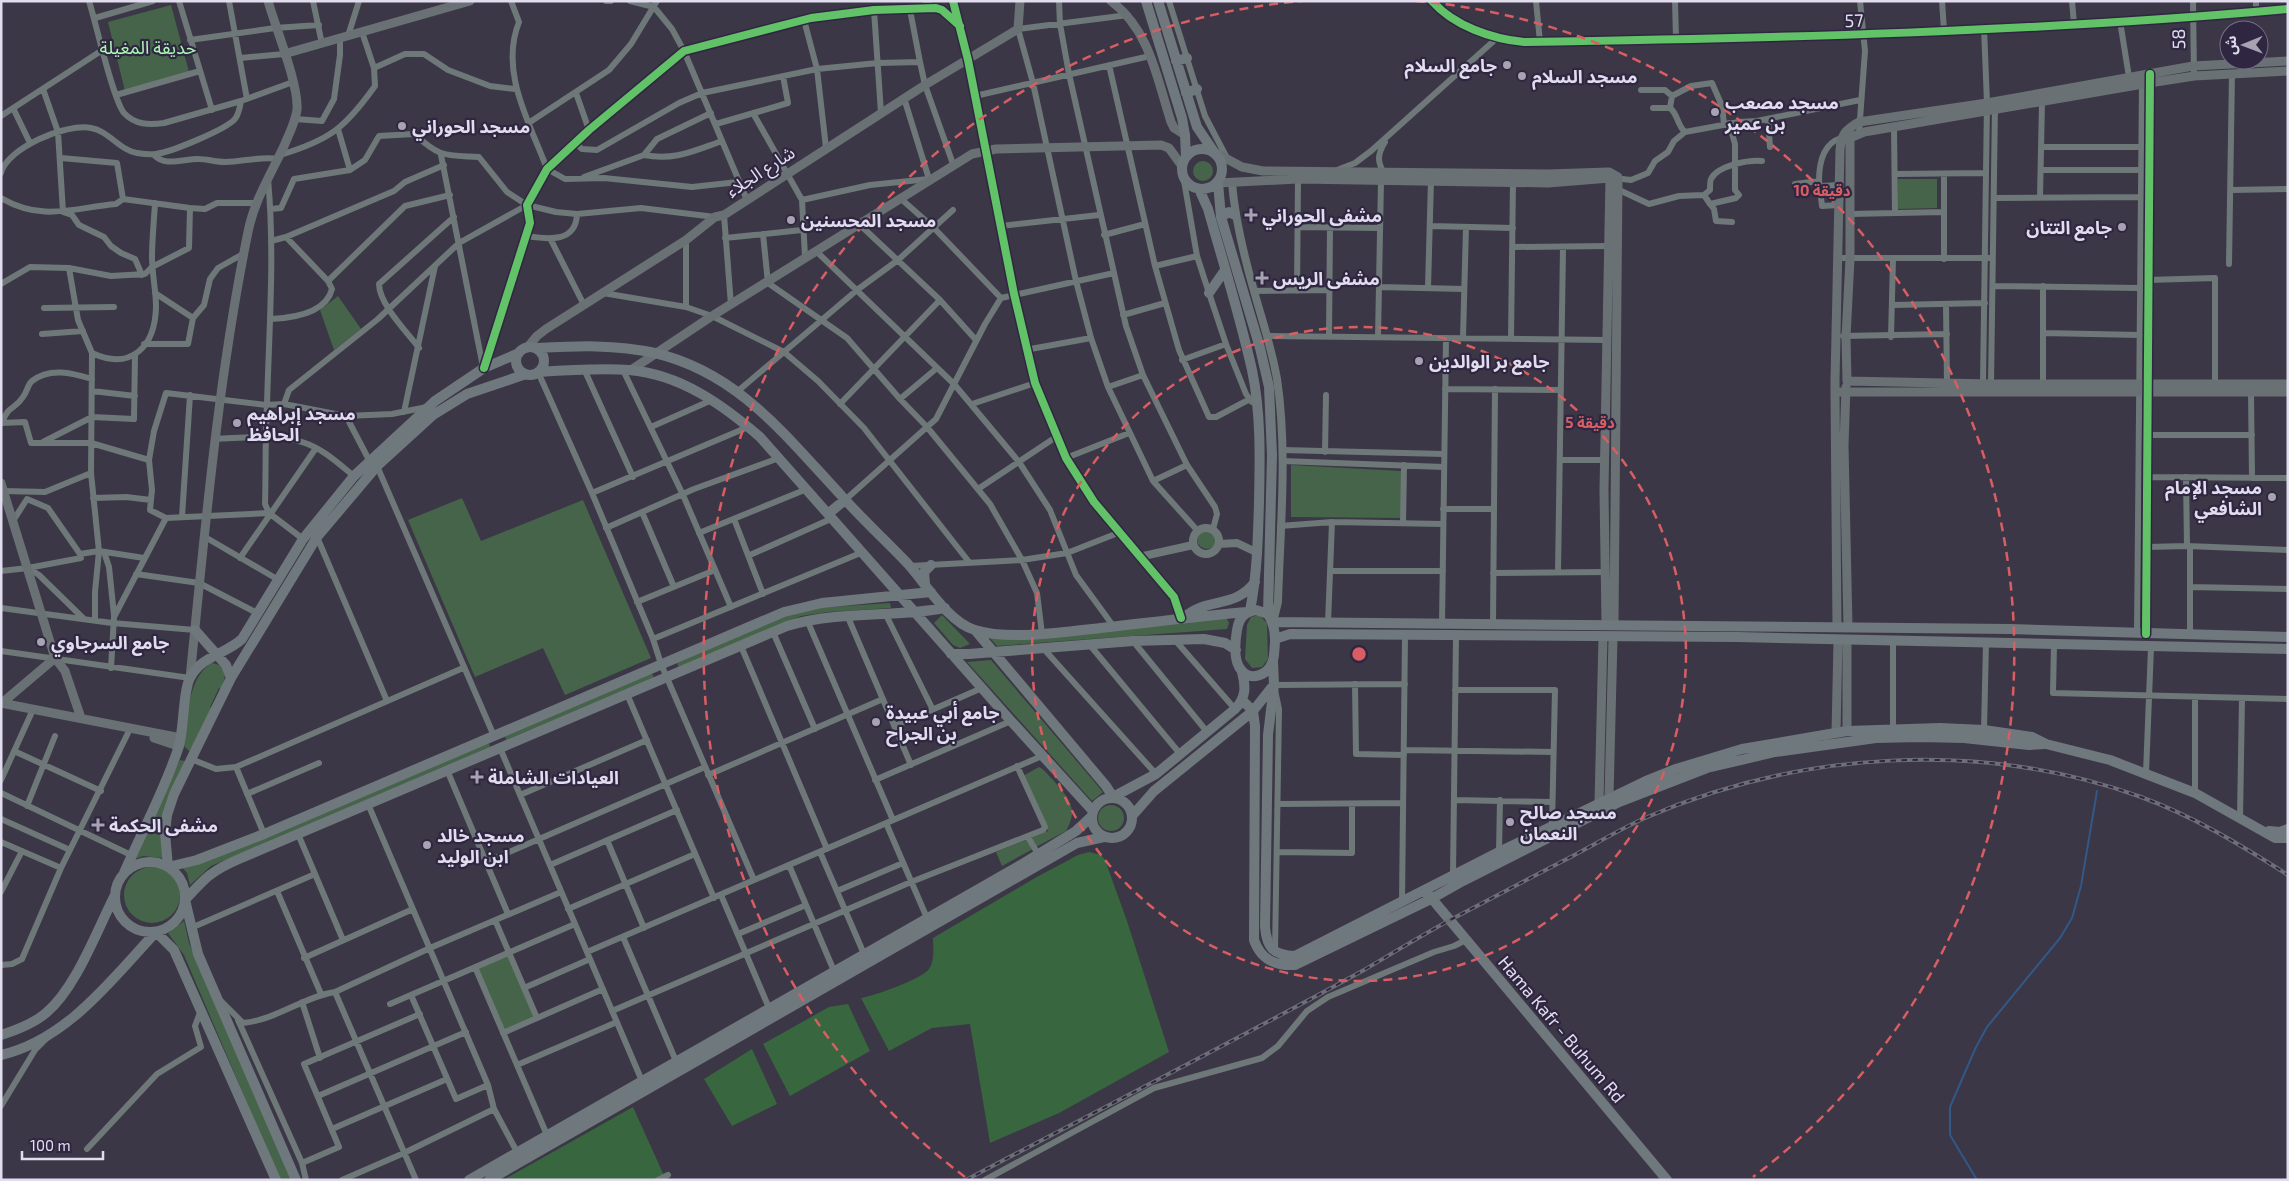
<svg xmlns="http://www.w3.org/2000/svg" width="2289" height="1181" font-family="'Exo 2','Noto Sans Arabic',sans-serif">
<style>
.green{fill:#466449}
.forest{fill:#38663f}
.lines{fill:none;stroke-linecap:round;stroke-linejoin:round}
.stream{stroke:#315886;stroke-width:2}
.minor{stroke:#6e7879;stroke-width:6}
.tertiary{stroke:#6e7879;stroke-width:8}
.secondary{stroke:#697175;stroke-width:9}
.primary{stroke:#6f787d;stroke-width:10}
.rail-casing{stroke:#6c6f75;stroke-width:4}
.rail{stroke:#2f2741;stroke-width:2;stroke-dasharray:5.5;stroke-linecap:butt}
.cycleway-casing{stroke:#2f2741;stroke-width:11}
.cycleway{stroke:#61c268;stroke-width:8}
.ring{fill:none;stroke:#d95e63;stroke-width:2.5;stroke-dasharray:9 6}
.poi-dot{fill:#a7a3b3;stroke:#2f2741;stroke-width:2}
.labels{text-anchor:middle;dominant-baseline:central;stroke-width:4.5;stroke-linejoin:round;paint-order:stroke}
.street-label{font-size:18px;fill:#e1ddee;stroke:#2f2741}
.park-label{font-size:18px;fill:#abf9b2;stroke:#2f2741}
.poi-label{font-size:18px;font-weight:bold;fill:#e1ddee;stroke:#2f2741;text-anchor:start}
.centre{fill:#d95e63;stroke:#2f2741;stroke-width:2.5}
.ring-label{font-size:15px;text-anchor:middle;font-weight:bold;fill:#d95e63;stroke:#2f2741;stroke-width:4.5;stroke-linejoin:round;paint-order:stroke}
</style>
<rect width="100%" height="100%" fill="#3c3746"/>
<path class="green" d="M171,5L189,72L125,91L108,22Z
M1193 171a10 10 0 1 1 20 0a10 10 0 1 1-20 0Z
M1898,179H1937V208L1897,209Z
M338,296L361,329L334,350L320,310Z
M1291,465L1401,471V518L1291,517Z
M462,498L481,541L583,500L651,658L565,695L543,648L475,677L408,520Z
M1197 539a10 10 0 1 1 20 0a10 10 0 1 1-20 0Z
M890,603L891,608L828,612L801,616L679,668L677,663L787,614L814,608Z
M942,615L970,644L960,648L953,645L934,623Z
M1259,615L1267,623L1268,659L1262,667L1252,668L1245,659L1247,625L1251,617Z
M1226,617L1229,623L1227,629L997,646L989,637L1069,636Z
M991,660L1103,792L1092,801L967,662Z
M212,663C229,666 226,676 221,689L219,688L210,707L213,709L194,747L189,751L184,746C187,721 187,677 212,663Z
M652,673L654,678L506,740L505,736Z
M489,743L490,747L211,866L190,885L187,873L182,867Z
M180,760L185,761L167,800L163,858L143,856L135,859Z
M1039,767C1045,770 1049,776 1054,781C1069,799 1079,808 1066,831L1036,847L1031,838L1048,831L1023,776Z
M1098 818a13 13 0 1 1 26 0a13 13 0 1 1-26 0Z
M1028,839L1033,849L1002,866L996,852Z
M124 895a28 28 0 1 1 56 0a28 28 0 1 1-56 0Z
M184,921L189,943L291,1180H280L184,955L168,933Z
M509,953L537,1018L503,1033L475,967Z"/>
<path class="forest" d="M1089,852L1101,855L1105,860L1127,921L1169,1052L1059,1113L990,1143L970,1024L932,1028L889,1051L861,998C874,996 922,979 929,969C935,961 933,947 933,938L1035,878L1078,855Z
M848,1004L870,1051L790,1096L763,1044L829,1007Z
M752,1049L777,1104L732,1126L704,1079Z
M633,1107L666,1180H503Z"/>
<g class="lines">
<path class="stream" d="M1977,1180L1950,1135V1107L1976,1047L1987,1027L2060,938L2072,918L2081,886L2097,791"/>
<path class="minor" d="M89,1C96,23 113,100 124,113C135,125 149,125 164,123L241,101L293,82
M179,1L212,110
M229,1L247,99
M313,1L322,44
M511,1L519,22C499,72 530,123 547,169L565,179L604,178L692,187L738,182
M606,1H611
M630,1L654,7L672,29L684,51L747,200
M953,1L968,60L1014,294L1035,383L1066,458L1094,502L1174,597L1181,618
M1059,1L1060,24L1069,74L1126,326L1143,375L1187,465L1215,507L1217,514L1213,529
M1169,1L1205,116L1228,160
M1432,1C1454,26 1492,39 1524,42C1779,38 2034,32 2288,9
M1536,1L1540,42
M1675,1L1676,39
M1942,1L1944,30
M2072,1L2074,24
M2193,1L2194,76
M874,10L881,113
M910,10L920,62
M2256,12V1
M1128,15L1018,29L1033,83L1076,281L1091,338L1108,387L1153,481L1197,530
M95,18L153,1
M804,20L817,69L826,148
M2120,21L2129,77
M348,36L359,1
M190,40L275,28L319,25
M240,58L284,54
M1109,65L1155,266L1179,350L1209,417H1216L1250,399
M374,68L405,54H424L448,70L490,86L515,89
M43,89L58,132L63,212L72,215L79,225L104,237L111,246L121,253L135,259L142,275
M1641,90H1665L1672,96
M576,93L589,130
M116,95L200,71
M975,96L1150,56
M13,108L30,143
M1653,108H1670L1672,96L1691,86L1712,83L1722,106L1724,124
M1670,108C1678,114 1677,125 1685,132
M753,113L802,200L805,257
M1,116L104,49
M295,119L322,121L334,99L340,55V38
M1768,119L1770,147
M530,122L609,70L631,44L657,1
M716,124L788,103L783,76
M1894,127L1895,213
M1859,133L1865,51L1860,1
M575,143L582,149L597,150L679,103L702,93L817,69L878,63L920,62L925,85L953,164
M2041,147H2142
M154,155C165,167 183,159 198,159C207,159 216,162 225,162C243,162 260,156 278,159
M280,155C330,140 345,128 375,86L374,68L362,32
M441,155L483,367
M644,155C674,161 693,151 722,141
M61,158L117,163L123,199
M350,170L365,160L379,136L414,134C441,158 444,155 479,157L507,192L527,205
M1337,170L1355,163L1371,151L1497,38
M2041,170H2141
M1,173C7,148 66,123 91,128C109,131 119,150 137,153C143,154 150,155 156,154C171,152 225,130 235,119C239,114 240,107 241,101
M1895,174L1986,173
M1183,175L1197,256L1209,293L1226,344L1246,394L1252,402
M584,177L644,155L657,139L711,113
M1614,178L1631,180L1648,173L1655,161L1668,152L1674,141L1685,132L1739,122L1757,121L1860,100
M268,179C275,254 269,329 267,405C265,438 266,471 265,504L269,513
M1819,181L1822,206L1839,205
M1795,184L1819,181C1819,165 1822,144 1841,138
M1821,186L1840,185
M1617,189L1649,204L1679,196L1704,195L1710,190C1710,187 1710,181 1711,179C1718,165 1749,160 1762,161
M2231,190L2288,189
M1704,195L1710,204L1736,198L1739,195L1735,190V144L1729,123
M2040,197L2042,102
M1,198C43,222 72,208 116,204L123,199L190,208L205,209L217,203H257
M900,198L934,228L1001,298
M1995,198L2141,197
M802,200L870,185L929,179L904,98
M1710,204L1714,209L1716,221L1732,222
M271,209L281,208L294,179L350,170L338,129
M1850,214L1944,212
M724,215L731,305
M859,224L940,300L976,340
M1001,226L1099,215
M1430,226L1513,228
M1298,227L1380,228
M763,234L768,283L847,338L900,399L927,427L990,504L1022,560L1037,593L1042,634
M1104,235L1145,224
M526,236C546,239 576,244 577,214
M286,237L328,281L405,206L450,195
M725,238L802,230
M551,240L584,305
M271,241L286,237L394,191L405,182L444,165
M1513,247L1609,246
M816,251L954,384L1019,462L1050,510L1076,575L1114,627
M1839,258H1990
M1944,259V174
M2229,264L2232,73
M1155,266L1197,256
M69,268L78,320L92,353L91,473L99,551L95,592V620
M2148,280L2215,278V384
M1,284L30,267L69,268L111,276L145,274L152,267L189,248L190,208
M1994,286L2140,288
M2043,286V385
M1379,287L1464,289
M1428,288L1431,180
M1254,291L1330,290
M1297,291L1298,179
M155,293L193,318
M603,293L686,307L712,316L784,352L818,381L864,428L969,562
M1893,305L1985,303
M1946,305L1947,383
M686,307V240
M44,308L114,307
M1123,315L1165,303
M271,319C292,318 326,313 332,289L328,281
M2043,333L2140,335
M42,334L83,331
M1267,336L1606,340
M1329,336L1330,227
M1843,336L1947,334
M1378,337L1381,181L1384,179L1385,175C1377,162 1377,155 1385,142
M1891,337L1893,259
M1463,338L1466,227
M1511,338L1513,182
M144,344H188L193,318L204,305L210,279L218,268L243,254
M419,348C407,332 379,304 379,284L454,217
M1025,350L1091,338
M92,353C131,371 155,347 156,307C156,290 152,274 152,257C152,239 154,221 155,203
M1182,360L1226,344
M484,368L530,223L527,205L547,169L589,130L684,51L811,18L874,10L936,8L942,10L960,26
M584,369L633,477
M623,370L683,495L731,607
M538,372L592,493L653,639L661,664L754,880
M1983,383L1987,103L1984,28
M1991,384L1995,106
M1108,387L1143,375
M1445,389L1561,390
M92,391L135,396
M738,391L857,290L898,260L953,210
M2251,392L2252,478
M900,399L937,368
M284,404L289,390L378,319L459,243L527,205L556,212L577,214L641,208L715,217
M840,404L940,300
M972,404L1035,383
M404,412L435,266
M346,416L369,460
M1,423L25,422L31,443H91L149,460
M2,423C8,405 15,410 23,397C27,392 28,384 32,381C50,367 72,373 92,379
M651,427L712,400
M2147,435H2252
M215,439C244,438 277,433 305,443C323,449 339,464 354,476
M43,442L92,417L134,419L135,355
M1282,450L1444,454
M1325,452L1326,395
M1066,458L1129,433
M1560,460H1605
M1282,461L1444,467
M377,466L494,736
M2148,477L2288,478
M2186,477L2187,546
M1153,481L1187,465
M978,489L1056,437
M4,491L45,492L91,473
M592,493L748,427
M93,498L126,497L151,500
M845,500L936,419L985,324L1001,298L1114,273
M1443,509H1494
M642,512L674,587
M182,517L190,395
M166,518L150,510L152,490L149,460L154,431L166,393L266,405L284,404L346,416L392,414L427,407
M734,519L763,594
M13,521L27,499L48,508L80,554L99,551L144,558
M1403,523L1404,465
M1280,526L1332,522L1443,524
M606,528L694,489L779,458
M699,533L807,489
M205,537L277,579
M317,537L387,701
M2190,546V635
M2147,547L2187,546L2288,550
M104,552L109,567L114,615
M750,555L833,518
M240,558L316,448
M910,566L1022,560L1067,553L1118,533
M28,568L39,575L84,619
M1,571L28,568L81,558L80,554
M1331,571H1443
M1558,572L1563,248
M1493,573L1605,572
M136,574L199,583L257,613
M2190,587L2288,589
M637,602L715,570
M1,608L112,623L195,630
M885,613L933,710
M847,615L911,765
M807,620L893,820
M1328,623L1332,522
M1442,624L1446,338
M1493,624L1495,389
M773,632L815,729
M2137,634L2142,81
M2146,634L2150,80
M653,639L863,552
M1175,640L1235,709
M1133,641L1208,733
M1089,644L1181,755
M2054,644L2053,693L2288,699
M741,646L827,849
M1042,647L1156,774
M1,651L190,678
M111,668L114,617L166,518L269,513L303,539
M1355,684L1356,754L1404,755
M1455,690H1555L1552,826
M627,694L714,898
M2195,697V793
M895,726L982,688
M1893,728V640
M1984,730L1986,642
M500,748L642,1081
M1404,750L1553,752
M14,751L101,791
M191,759L216,769L236,767L463,668
M236,767L264,834
M447,770L508,914
M2146,773L2151,647
M708,775L883,699
M1,780L31,714
M875,780L1011,721
M1,793L131,855
M247,794L319,763
M520,795L647,740
M1454,800L1552,802
M368,804L488,1085L494,1109L517,1152
M1278,804L1403,803
M27,806L55,736
M2240,818L2242,698
M1,819L70,850
M886,823L927,918
M298,834L343,940
M1028,837L1038,854
M607,840L644,928
M1,842L61,868
M820,852L864,954
M1278,852L1352,853V804
M1499,852L1500,800
M486,862L705,767
M550,865L677,810
M789,865L834,971
M1453,875L1456,637
M277,891L321,994
M837,891L903,863
M1,892L22,851
M721,895L769,1008
M1402,901L1405,636
M568,909L695,854
M495,920L537,1018
M191,928L315,874
M738,934L806,905
M623,937L676,1061
M587,952L1042,756
M1275,952L1279,709L1274,685L1405,684
M304,958L413,909
M1,965L12,964L22,959L61,868L128,733
M475,967L547,1135
M524,988L590,959
M335,992L416,1180
M411,995L456,1099L488,1085
M221,1001L243,1023C276,1020 303,997 335,992L430,948L561,892
M302,1002L320,1058
M390,1004L575,924
M612,1011L911,882L1043,830L1045,827L1017,766
M238,1020L302,1163L306,1180
M503,1033L603,989
M517,1065L617,1022
M318,1096L466,1032
M1,1106L35,1050L46,1039
M332,1129L447,1079
M87,1149L157,1074L201,1047L195,1026L201,1010
M302,1163L339,1147L304,1064L420,1014
M342,1180L404,1153L494,1109
M658,1180L668,1175
M985,1180L1154,1088L1262,1058L1278,1046L1307,1011L1328,997L1434,952L1454,946L1466,940"/>
<path class="tertiary" d="M927,1L930,7
M1232,183C1235,220 1244,256 1254,291C1262,320 1272,349 1277,379C1288,452 1280,529 1278,602L1273,622
M1193 541a13 13 0 1 1 26 0a13 13 0 1 1-26 0Z
M1219,544L1237,543L1258,553
M1139,557L1193,545"/>
<path class="secondary" d="M1111,1C1150,30 1157,79 1171,122L1174,128L1185,135
M284,54L470,1
M2288,61L2193,66L1987,103L1859,122C1845,130 1841,135 1840,150L1835,381V392H2288
M2288,71L2194,76L2143,84L1864,132L1852,137L1850,140V259L1846,337L1847,381L1991,384H2288
M1214,152L1242,167L1263,171L1548,174L1609,172L1618,177L1614,624
M1218,183L1298,179L1548,183L1610,178L1604,490L1606,624
M527,348L537,336L546,329L686,240L715,217L724,215L925,85L1018,29L1020,1
M631,370L712,316L972,154L996,149L1161,145L1169,148L1182,166
M1846,387L1844,445L1848,627
M1835,392L1837,627
M1,483L55,658L65,671L81,718
M190,678C205,529 218,379 248,232C254,201 271,174 284,146C289,134 295,123 297,110C299,85 276,29 268,1
M1,703L181,738
M2,703L55,658
M1847,731V641
M1836,733L1838,640
M154,738L178,746
M1609,797L1613,638
M1599,803L1603,637"/>
<path class="primary" d="M1146,1L1182,118L1185,135L1186,157
M1158,1L1197,127L1214,152
M1176,61L1187,58
M1186,93L1197,89
M1182 169a20 20 0 1 1 40 0a20 20 0 1 1-40 0Z
M1218,183L1221,217L1260,348L1269,387L1272,455L1268,614
M1199,189L1208,209C1223,262 1240,316 1252,370C1261,413 1260,458 1259,502C1258,539 1257,575 1250,611
M1221,217L1229,212L1235,215
M1209,293L1225,270
M516 361a14 14 0 1 1 28 0a14 14 0 1 1-28 0Z
M536,348C576,346 615,344 655,353C738,373 784,434 839,493C861,518 885,540 908,564C926,584 949,623 975,630C1003,639 1045,634 1074,631C1132,625 1189,617 1247,612
M538,372C568,370 599,368 629,370C680,374 723,405 760,437L1011,721L1092,810
M526,374L467,394L433,415L377,466L317,537L231,678L174,794L167,815L165,833L168,867L197,860L264,834L784,612L822,603L931,592
M829,513L845,500
M925,584L924,572L931,565
M1256,610L1268,614C1274,624 1275,632 1275,643C1274,649 1275,657 1272,663C1268,674 1251,682 1242,671C1233,662 1235,642 1237,630C1239,618 1244,612 1256,610Z
M1187,615C1208,598 1236,608 1255,582
M1273,622L2010,629L2288,637
M195,630L226,665L231,678
M975,630L1106,786L1113,797L1156,774L1235,709C1246,698 1246,687 1242,672
M1275,639L1290,634L1737,637L2288,649
M951,654H969L1133,641L1204,639L1225,643L1236,650
M1273,662L1274,685L1268,735L1265,927C1267,948 1273,955 1295,956L1499,852L1646,781L1676,769L1742,749L1847,731L1940,728L1984,730L2032,737L2046,744L2110,760L2195,793L2275,838H2288
M1243,701L1253,711L1255,726L1254,940C1261,960 1275,966 1295,965L1431,899L1463,881L1619,802L1707,768L1775,752L1876,738L1920,737L1964,738L2029,745L2045,744
M1092 818a20 20 0 1 1 40 0a20 20 0 1 1-40 0Z
M1132,816L1154,791L1253,711L1272,687
M2269,831L2280,832L2288,829
M115 897a35 35 0 1 1 70 0a35 35 0 1 1-70 0Z
M124,873C142,831 165,790 179,746C184,728 183,691 190,678C201,656 226,654 242,639L303,539L354,476L435,401L484,368L519,353
M1428,894L1667,1180
M1,1035C17,1030 33,1024 46,1013C76,988 97,930 115,895
M1,1055C67,1040 112,979 156,932L174,950L276,1180
M296,1180L198,954L185,900C205,878 211,871 239,859L787,626C839,610 893,618 945,608
M469,1180L1024,863L1076,831L1091,817
M489,1180L1077,843L1104,837"/>
<g class="rail-casing">
<path id="rail" d="M966,1180C1098,1110 1233,1042 1364,970C1393,953 1422,935 1452,919C1488,900 1525,881 1561,862C1589,848 1616,831 1645,818C1800,751 1980,739 2141,797C2193,816 2241,845 2288,875"/>
</g>
<use href="#rail" class="rail"/>
<g class="cycleway-casing">
<path id="cycleway" d="M953,1L968,60L1014,294L1035,383L1066,458L1094,502L1174,597L1181,618
M1432,1C1454,26 1492,39 1524,42C1779,38 2034,32 2288,9
M484,368L530,223L527,205L547,169L589,130L684,51L811,18L874,10L936,8L942,10L960,26
M2146,634L2150,74"/>
</g>
<use href="#cycleway" class="cycleway"/>
</g>
<g class="ring">
<circle cx="1359" cy="654" r="327"/>
<path d="M965 1177A655 655 0 0 1 1302 1M1416 1A655 655 0 0 1 1753 1177"/>
</g>
<g class="poi-dot">
<circle cx="1507" cy="65" r="5"/>
<circle cx="1522" cy="76" r="5"/>
<circle cx="1715" cy="112" r="5"/>
<circle cx="402" cy="126" r="5"/>
<path d="M1248.5 207.5h5v5h5v5h-5v5h-5v-5h-5v-5h5z"/>
<circle cx="791" cy="220" r="5"/>
<circle cx="2122" cy="227" r="5"/>
<path d="M1259.5 270.5h5v5h5v5h-5v5h-5v-5h-5v-5h5z"/>
<circle cx="1419" cy="361" r="5"/>
<circle cx="237" cy="423" r="5"/>
<circle cx="2272" cy="497" r="5"/>
<circle cx="41" cy="642" r="5"/>
<circle cx="876" cy="722" r="5"/>
<path d="M474.5 769.5h5v5h5v5h-5v5h-5v-5h-5v-5h5z"/>
<circle cx="1510" cy="822" r="5"/>
<path d="M95.5 817.5h5v5h5v5h-5v5h-5v-5h-5v-5h5z"/>
<circle cx="427" cy="845" r="5"/>
</g>
<g class="labels">
<g class="street-label">
<text transform="translate(1854 20) rotate(-2)">57</text>
<text transform="translate(2178 39) rotate(-91)">58</text>
<text transform="translate(760 171) rotate(-33)">شارع الجلاء</text>
<text transform="translate(1562 1029) rotate(50)">Hama Kafr - Buhum Rd</text>
</g>
<g class="park-label">
<text x="148" y="47">حديقة المغيلة</text>
</g>
<g class="poi-label">
<text x="1497" y="65" text-anchor="end">جامع السلام</text>
<text x="1532" y="76">مسجد السلام</text>
<text x="1725" y="102">مسجد مصعب<tspan x="1725" dy="21">بن عمير</tspan></text>
<text x="412" y="126">مسجد الحوراني</text>
<text x="1262" y="215">مشفى الحوراني</text>
<text x="801" y="220">مسجد المحسنين</text>
<text x="2112" y="227" text-anchor="end">جامع التتان</text>
<text x="1273" y="278">مشفى الريس</text>
<text x="1429" y="361">جامع بر الوالدين</text>
<text x="247" y="413">مسجد إبراهيم<tspan x="247" dy="21">الحافظ</tspan></text>
<text x="2262" y="487" text-anchor="end">مسجد الإمام<tspan x="2262" dy="21">الشافعي</tspan></text>
<text x="51" y="642">جامع السرجاوي</text>
<text x="886" y="712">جامع أبي عبيدة<tspan x="886" dy="21">بن الجراح</tspan></text>
<text x="488" y="777">العيادات الشاملة</text>
<text x="1520" y="812">مسجد صالح<tspan x="1520" dy="21">النعمان</tspan></text>
<text x="109" y="825">مشفى الحكمة</text>
<text x="437" y="835">مسجد خالد<tspan x="437" dy="21">ابن الوليد</tspan></text>
</g>
</g>
<circle cx="1359" cy="654" r="8" class="centre"/>
<g class="ring-label">
<text x="1822" y="196">10 دقيقة</text>
<text x="1590" y="428">5 دقيقة</text>
</g>
<rect width="2289" height="1181" fill="none" stroke="#e1ddee" stroke-width="5"/>
<g transform="translate(2244 45) rotate(269)"><circle r="24" fill="#2f2741" stroke="#767086"/>
<path d="M0-4L9 19L0 12L-9 19Z" fill="#a7a3b3"/>
<text y="-8" font-size="14" font-weight="bold" text-anchor="middle" fill="#e1ddee">ش</text>
</g>
<path d="M22 1151v8h81v-8" fill="none" stroke="#e1ddee" stroke-width="2.5"/>
<text x="30" y="1151" font-size="15" fill="#e1ddee" stroke="#2f2741" stroke-width="4" paint-order="stroke">100 m</text>
</svg>
